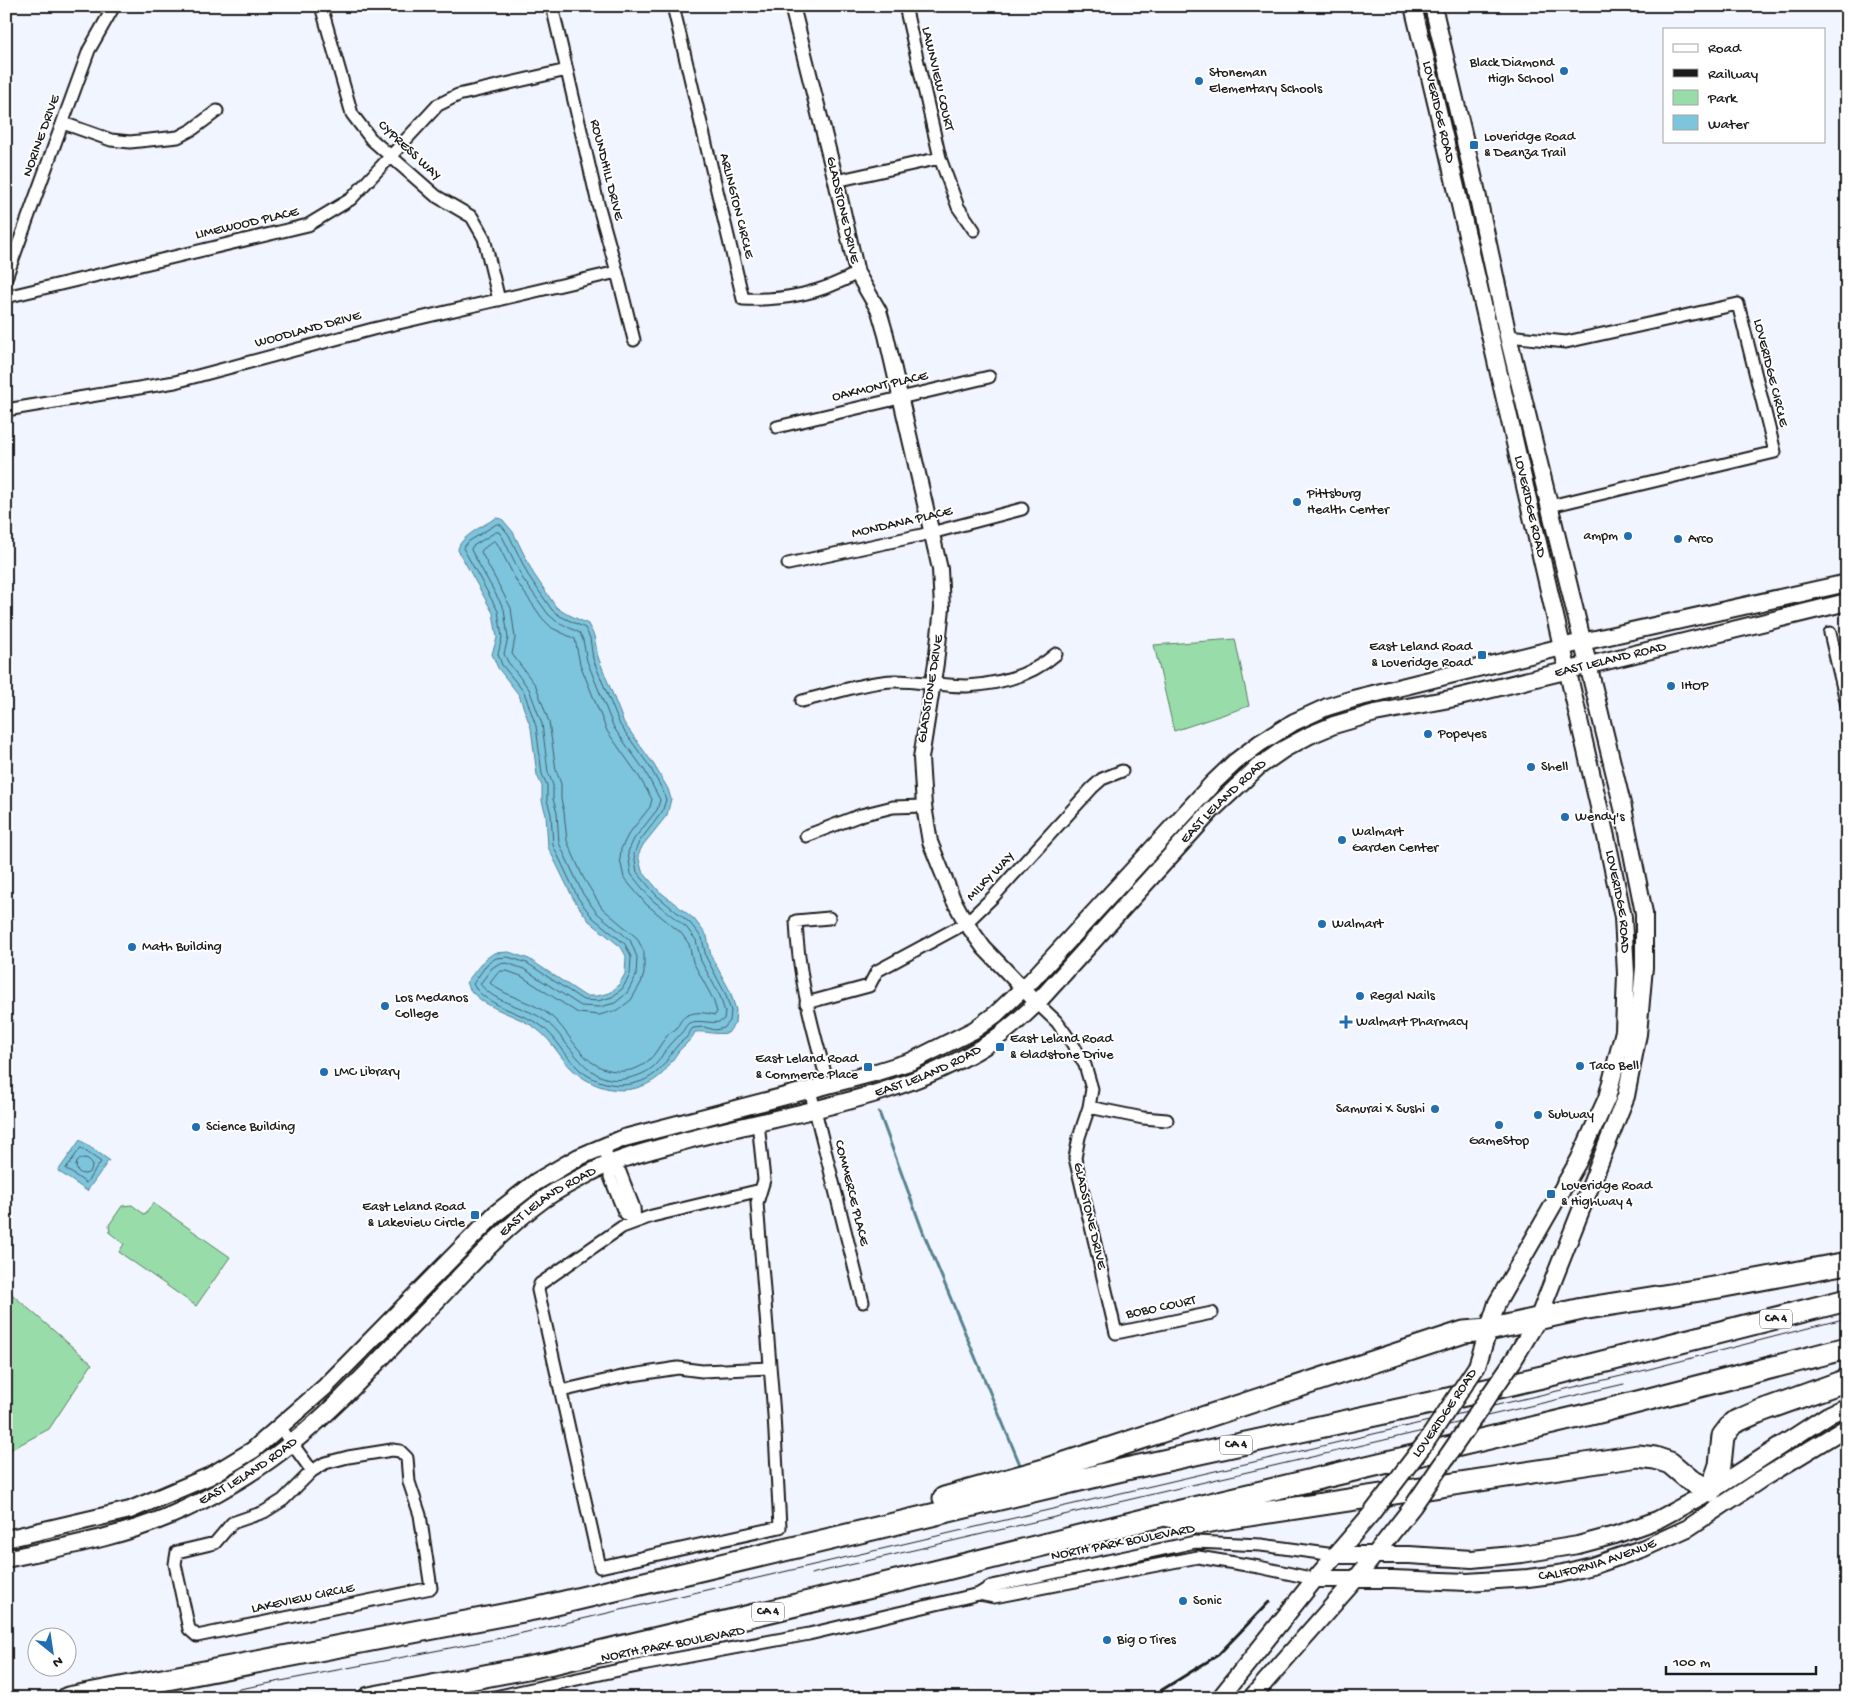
<svg xmlns="http://www.w3.org/2000/svg" width="1853" height="1704" font-family="'Gochi Hand',sans-serif">
<style>
.green{fill:#98dda9;stroke:#5a7c62}
.water{fill:#7dc4dd;stroke:#568190}
.lines{fill:none;stroke-linecap:round;stroke-linejoin:round}
.shore{stroke:#435f69;stroke-width:1}
.stream{stroke:#568190;stroke-width:3}
.minor-casing{stroke:#1c1c1c;stroke-width:15}
.tertiary-casing{stroke:#1c1c1c;stroke-width:18}
.secondary-casing{stroke:#1c1c1c;stroke-width:20}
.motorway-casing{stroke:#1c1c1c;stroke-width:25}
.minor{stroke:#fff;stroke-width:11}
.tertiary{stroke:#fff;stroke-width:14}
.secondary{stroke:#fff;stroke-width:16}
.motorway{stroke:#fff;stroke-width:21}
.tram{stroke:#1c1c1c;stroke-width:1}
.rail{stroke:#1c1c1c;stroke-width:3}
.secondary-bridge-casing{stroke:#1c1c1c;stroke-width:20;stroke-linecap:butt}
.secondary-bridge{stroke:#fff;stroke-width:16}
.poi-dot{fill:#1f6fb2;stroke:#fff;stroke-width:2}
.labels{text-anchor:middle;dominant-baseline:central;stroke-width:4;stroke-linejoin:round;paint-order:stroke}
.shield{fill:#fff;stroke:#606060;stroke-width:1}
.shield-label{font-size:12px;font-weight:bold;fill:#1c1c1c}
.poi-label{font-size:14px;fill:#1c1c1c;stroke:#fff;text-anchor:start}
.street-label{font-size:14px;fill:#1c1c1c;stroke:#fff}
</style>
<rect width="100%" height="100%" fill="#f1f5ff"/>
<filter id="ink" filterUnits="userSpaceOnUse"><feTurbulence type="fractalNoise" baseFrequency=".02" numOctaves="2"/><feDisplacementMap in="SourceGraphic" scale="10" xChannelSelector="R" yChannelSelector="G"/><feConvolveMatrix kernelMatrix="1 2 1 2 8 2 1 2 1" color-interpolation-filters="sRGB"/></filter>
<g filter="url(#ink)">
<path class="green" d="M1235,639L1249,706L1174,731L1154,645Z
M153,1203L230,1257L196,1306L119,1252L124,1244L110,1233L109,1225L122,1206L132,1205L145,1215Z
M6,1289L92,1364L49,1429L6,1452Z"/>
<path class="water" d="M496,518L502,519L513,532L533,573L556,607L563,612L588,624L594,636L598,657L624,723L654,765L668,789L671,799L667,815L643,845L638,855L642,871L659,891L694,919L707,936L711,956L730,991L736,1010L735,1023L728,1033C714,1035 708,1031 695,1032C691,1041 684,1045 678,1052C673,1059 668,1068 662,1074C638,1096 604,1094 579,1075C562,1063 554,1042 538,1030C515,1012 480,1010 466,983L484,960L494,953L509,952L529,959L585,996H597L610,993L618,986L625,974L626,956L621,947L589,921L574,900L548,847L546,815L542,801V786L537,775L531,728L519,695L498,668L492,654L497,638L493,613L458,550C458,538 486,524 496,518Z
M80,1140L109,1160L87,1191L58,1171Z"/>
<g class="lines">
<path class="shore" d="M497,524L501,525L509,535L528,575L552,610L560,616L585,628L590,638L593,659L620,725L650,767L663,791L666,800L662,812L639,842L634,854L637,872L656,895L690,923L702,938L706,957L725,993L731,1011L730,1021L724,1028L715,1030L704,1027L693,1028C690,1031 689,1034 687,1037C684,1040 680,1042 678,1045C671,1052 667,1062 660,1069C639,1091 602,1089 580,1070C565,1057 557,1037 540,1025C520,1012 484,1005 473,984L487,964L496,958L508,957L527,963L583,1000L598,1001L612,997L622,989L630,975L631,957L625,944L592,917L578,898L553,845L551,814L547,800V785L542,774L536,726L524,692L502,665L498,654L502,638L498,611L463,548L468,542Z
M496,532H499L503,538L523,579L548,614L556,621L580,633L583,640L587,661L614,728L645,771L657,794L660,800L657,810L634,839L628,852L631,874L651,899L686,927L696,940L701,961L720,996L725,1012L724,1019C717,1027 700,1018 689,1023C685,1026 685,1029 682,1032C680,1035 676,1037 674,1040C666,1047 662,1057 656,1064C649,1072 638,1076 629,1078C587,1089 571,1042 546,1021C526,1006 495,1004 480,984L492,968L498,964L507,963L524,969L581,1006L600,1007L615,1003L627,993L636,976L637,957L630,940L597,913L583,894L559,843L557,813L553,799V785L548,772L542,724L529,689L508,662L504,654L508,638L504,609L471,550L472,547Z
M494,541L497,543L517,582L542,618L552,628L575,639L580,664L607,731L638,775L652,799L650,807L628,835L621,849L620,859L624,878L646,904L681,933L689,944L693,962L713,999L717,1012L715,1015C706,1013 697,1011 688,1015C681,1018 680,1023 676,1029C673,1031 669,1033 667,1036C660,1044 656,1054 648,1061C635,1073 614,1074 598,1066C578,1056 568,1030 551,1016C533,1001 507,998 490,983L497,974L501,971H507L521,976L578,1013L599,1015L618,1010L631,1000L641,983L644,974V952L637,938L602,908L583,877L567,841L564,812L561,799V784L556,770L549,722L536,686L512,654L515,638L511,608L481,552L482,550Z
M81,1148L101,1162L86,1183L66,1169Z
M76 1166a8 8 0 1 1 16 0a8 8 0 1 1-16 0Z"/>
<path class="stream" d="M879,1112L923,1232L1021,1467"/>
<g class="minor-casing">
<path id="minor" d="M321,6L352,114L371,139L436,196L472,217L484,238L499,300
M552,6L598,204L617,272L634,340
M673,6L743,299C782,301 823,293 857,273
M905,6L940,158L958,207L974,230
M63,123L111,140L130,142L178,137L193,129L217,111
M836,181L940,158
M6,278L89,50L114,6
M6,297L308,225L351,199L438,105L458,95L567,70
M1508,336L1566,342L1738,304L1775,452L1550,506
M6,410L175,382L373,329L617,272
M777,427L989,377
M788,564L931,533L1022,509
M1830,633L1847,705
M802,701C828,695 869,681 895,681C919,681 943,686 967,686C1000,684 1031,676 1056,654
M806,836L861,815L893,807L924,806
M806,1003L869,986L877,971L966,923L994,896L1092,788L1102,779L1122,771
M1037,1003L1057,1022L1072,1043L1085,1065L1092,1089L1089,1107L1079,1137L1075,1158L1116,1333L1212,1313
M824,1069C810,1020 798,972 796,921L829,918
M810,1090L863,1302
M1089,1107L1143,1118L1167,1120
M758,1122L764,1180L757,1203L774,1415L780,1527L600,1567L538,1290L540,1284L622,1227L652,1216L761,1190
M603,1147L610,1164V1177L624,1212L635,1222L634,1208L620,1172L610,1164
M561,1391L626,1376L678,1368L702,1371L770,1368
M280,1427L312,1471
M392,1450L400,1451L407,1458L409,1482L420,1515L431,1588L197,1636L189,1629L175,1564L177,1552L215,1543L232,1523L264,1512L283,1500L312,1471L325,1463L348,1457Z
M979,1594L994,1597L1198,1557L1259,1567L1315,1579
M490,1698L642,1665L809,1634L979,1594L992,1586L1195,1542L1261,1545L1335,1555"/>
</g>
<g class="tertiary-casing">
<path id="tertiary" d="M792,6L836,181L857,273L879,311L886,335L940,569L942,608L936,663L921,758L924,806L930,842L953,899L966,923L984,948L1037,1003"/>
</g>
<g class="secondary-casing">
<g id="secondary">
<path id="s1" d="M1413,6L1445,140L1609,850L1623,917L1626,974L1624,1031L1607,1098L1579,1160L1497,1303L1477,1366"/>
<path d="M1433,6L1475,184L1508,336L1623,808L1644,913V967L1638,1034L1626,1096L1538,1319L1513,1361"/>
<path d="M6,1539L130,1510L210,1476L253,1450L325,1387L495,1214L536,1182L579,1157L624,1138L870,1074L912,1061L974,1030L996,1014L1032,980L1213,783L1235,762L1260,743L1294,722L1327,707L1353,699L1582,642L1847,583"/>
<path d="M1335,1555H1409L1472,1559L1522,1554L1578,1545L1615,1535L1657,1520L1711,1491L1828,1415L1847,1406"/>
<path id="s2" d="M6,1559C61,1547 117,1538 169,1516C210,1499 259,1470 293,1442C337,1407 375,1364 414,1324C456,1282 496,1234 544,1199C557,1190 572,1182 586,1175C618,1157 654,1150 688,1140C787,1113 898,1100 986,1045C1005,1033 1021,1018 1037,1003L1211,811L1258,767L1284,749L1310,735L1334,725L1375,713L1455,698L1847,602"/>
<path id="s3" d="M1315,1579H1393L1467,1582L1528,1578L1559,1574L1592,1566L1644,1548L1688,1528L1760,1480L1847,1427"/>
<path d="M1220,1698L1315,1579L1371,1514"/>
<path d="M1251,1698L1355,1580L1413,1506"/>
</g>
</g>
<g class="motorway-casing">
<path id="motorway" d="M944,1498L1047,1469L1464,1332L1488,1330L1582,1309L1719,1287L1847,1263
M1169,1516L1197,1523L1638,1456L1655,1458L1670,1463L1690,1480L1711,1491L1720,1465L1723,1436L1733,1423L1758,1412L1847,1380
M68,1698L539,1608L1126,1469L1435,1402L1559,1373L1847,1300
M369,1698L553,1663L930,1573L1164,1515L1599,1412L1847,1348"/>
</g>
<use href="#minor" class="minor"/>
<use href="#tertiary" class="tertiary"/>
<use href="#secondary" class="secondary"/>
<use href="#motorway" class="motorway"/>
<path class="tram" d="M811,1574L1624,1384
M194,1698L501,1638L1630,1374L1847,1318"/>
<path class="rail" d="M1149,1698L1218,1655L1269,1602"/>
<g class="secondary-bridge-casing">
<g id="secondary-bridge">
<path d="M1413,1506L1513,1361"/>
<path id="s4" d="M1371,1514L1426,1442L1477,1366"/>
</g>
</g>
<use href="#secondary-bridge" class="secondary-bridge"/>
</g>
</g>
<g class="poi-dot">
<circle cx="1564" cy="71" r="5"/>
<circle cx="1199" cy="81" r="5"/>
<rect x="1469" y="140" width="10" height="10" rx="2.5"/>
<circle cx="1297" cy="502" r="5"/>
<circle cx="1628" cy="536" r="5"/>
<circle cx="1678" cy="539" r="5"/>
<rect x="1477" y="650" width="10" height="10" rx="2.5"/>
<circle cx="1671" cy="686" r="5"/>
<circle cx="1428" cy="734" r="5"/>
<circle cx="1531" cy="767" r="5"/>
<circle cx="1565" cy="817" r="5"/>
<circle cx="1342" cy="840" r="5"/>
<circle cx="1322" cy="924" r="5"/>
<circle cx="132" cy="947" r="5"/>
<circle cx="1360" cy="996" r="5"/>
<circle cx="385" cy="1006" r="5"/>
<path d="M1343.5 1014.5h5v5h5v5h-5v5h-5v-5h-5v-5h5z"/>
<rect x="995" y="1042" width="10" height="10" rx="2.5"/>
<circle cx="1580" cy="1066" r="5"/>
<rect x="863" y="1062" width="10" height="10" rx="2.5"/>
<circle cx="324" cy="1072" r="5"/>
<circle cx="1435" cy="1109" r="5"/>
<circle cx="1538" cy="1115" r="5"/>
<circle cx="1499" cy="1125" r="5"/>
<circle cx="196" cy="1127" r="5"/>
<rect x="1546" y="1189" width="10" height="10" rx="2.5"/>
<rect x="470" y="1210" width="10" height="10" rx="2.5"/>
<circle cx="1183" cy="1601" r="5"/>
<circle cx="1107" cy="1640" r="5"/>
</g>
<g class="labels">
<g class="shield">
<rect x="1760" y="1309.5" width="32" height="19" rx="4"/>
<rect x="1220" y="1435.5" width="32" height="19" rx="4"/>
<rect x="752" y="1602.5" width="32" height="19" rx="4"/>
</g>
<g class="shield-label">
<text x="1776" y="1319">CA 4</text>
<text x="1236" y="1445">CA 4</text>
<text x="768" y="1612">CA 4</text>
</g>
<g class="poi-label">
<text x="1554" y="63" text-anchor="end">Black Diamond<tspan x="1554" dy="16">High School</tspan></text>
<text x="1209" y="73">Stoneman<tspan x="1209" dy="16">Elementary Schools</tspan></text>
<text x="1484" y="137">Loveridge Road<tspan x="1484" dy="16">&amp; Deanza Trail</tspan></text>
<text x="1307" y="494">Pittsburg<tspan x="1307" dy="16">Health Center</tspan></text>
<text x="1618" y="536" text-anchor="end">ampm</text>
<text x="1688" y="539">Arco</text>
<text x="1472" y="647" text-anchor="end">East Leland Road<tspan x="1472" dy="16">&amp; Loveridge Road</tspan></text>
<text x="1681" y="686">IHOP</text>
<text x="1438" y="734">Popeyes</text>
<text x="1541" y="767">Shell</text>
<text x="1575" y="817">Wendy's</text>
<text x="1352" y="832">Walmart<tspan x="1352" dy="16">Garden Center</tspan></text>
<text x="1332" y="924">Walmart</text>
<text x="142" y="947">Math Building</text>
<text x="1370" y="996">Regal Nails</text>
<text x="395" y="998">Los Medanos<tspan x="395" dy="16">College</tspan></text>
<text x="1356" y="1022">Walmart Pharmacy</text>
<text x="1010" y="1039">East Leland Road<tspan x="1010" dy="16">&amp; Gladstone Drive</tspan></text>
<text x="858" y="1059" text-anchor="end">East Leland Road<tspan x="858" dy="16">&amp; Commerce Place</tspan></text>
<text x="1590" y="1066">Taco Bell</text>
<text x="334" y="1072">LMC Library</text>
<text x="1425" y="1109" text-anchor="end">Samurai X Sushi</text>
<text x="1548" y="1115">Subway</text>
<text x="206" y="1127">Science Building</text>
<text x="1499" y="1141" text-anchor="middle">GameStop</text>
<text x="1561" y="1186">Loveridge Road<tspan x="1561" dy="16">&amp; Highway 4</tspan></text>
<text x="465" y="1207" text-anchor="end">East Leland Road<tspan x="465" dy="16">&amp; Lakeview Circle</tspan></text>
<text x="1193" y="1601">Sonic</text>
<text x="1117" y="1640">Big O Tires</text>
</g>
<g class="street-label">
<text transform="translate(937 79) rotate(77)">LAWNVIEW COURT</text>
<text stroke="none"><textPath href="#s1" startOffset="109">LOVERIDGE ROAD</textPath></text>
<text transform="translate(42 136) rotate(-70)">NORINE DRIVE</text>
<text transform="translate(409 151) rotate(43)">CYPRESS WAY</text>
<text transform="translate(606 170) rotate(76)">ROUNDHILL DRIVE</text>
<text transform="translate(736 206) rotate(76)">ARLINGTON CIRCLE</text>
<text transform="translate(842 210) rotate(77)">GLADSTONE DRIVE</text>
<text transform="translate(247 224) rotate(-13)">LIMEWOOD PLACE</text>
<text transform="translate(308 330) rotate(-15)">WOODLAND DRIVE</text>
<text transform="translate(1770 373) rotate(76)">LOVERIDGE CIRCLE</text>
<text transform="translate(880 387) rotate(-13)">OAKMONT PLACE</text>
<text stroke="none"><textPath href="#s1" startOffset="514">LOVERIDGE ROAD</textPath></text>
<text transform="translate(902 523) rotate(-13)">MONDANA PLACE</text>
<text stroke="none"><textPath href="#s2" startOffset="1895">EAST LELAND ROAD</textPath></text>
<text transform="translate(931 689) rotate(-81)">GLADSTONE DRIVE</text>
<text stroke="none"><textPath href="#s2" startOffset="1475">EAST LELAND ROAD</textPath></text>
<text transform="translate(991 877) rotate(-46)">MILKY WAY</text>
<text stroke="none"><textPath href="#s1" startOffset="919">LOVERIDGE ROAD</textPath></text>
<text stroke="none"><textPath href="#s2" startOffset="1070">EAST LELAND ROAD</textPath></text>
<text transform="translate(851 1193) rotate(76)">COMMERCE PLACE</text>
<text stroke="none"><textPath href="#s2" startOffset="665">EAST LELAND ROAD</textPath></text>
<text transform="translate(1089 1216) rotate(77)">GLADSTONE DRIVE</text>
<text transform="translate(1161 1308) rotate(-12)">BOBO COURT</text>
<text stroke="none"><textPath href="#s4" startOffset="125">LOVERIDGE ROAD</textPath></text>
<text stroke="none"><textPath href="#s2" startOffset="260">EAST LELAND ROAD</textPath></text>
<text transform="translate(1123 1543) rotate(-11)">NORTH PARK BOULEVARD</text>
<text stroke="none"><textPath href="#s3" startOffset="285">CALIFORNIA AVENUE</textPath></text>
<text transform="translate(303 1599) rotate(-12)">LAKEVIEW CIRCLE</text>
<text transform="translate(673 1645) rotate(-11)">NORTH PARK BOULEVARD</text>
</g>
</g>
<rect width="1853" height="1704" fill="none" stroke="#fff" stroke-width="25"/>
<rect x="12" y="12" width="1828" height="1679" fill="none" stroke="#1c1c1c" stroke-width="2" filter="url(#ink)"/>
<rect x="1663" y="28" width="162" height="115" fill="#ffffff" stroke="#a4a4a4"/>
<rect x="1673" y="44" width="25" height="8" fill="#ffffff" stroke="#a4a4a4"/>
<text x="1708" y="52" font-size="15" fill="#1c1c1c">Road</text>
<rect x="1673" y="69" width="25" height="8" fill="#1c1c1c" stroke="#a4a4a4"/>
<text x="1708" y="78" font-size="15" fill="#1c1c1c">Railway</text>
<rect x="1673" y="90" width="25" height="15" fill="#98dda9" stroke="#a4a4a4"/>
<text x="1708" y="102" font-size="15" fill="#1c1c1c">Park</text>
<rect x="1673" y="115" width="25" height="15" fill="#7dc4dd" stroke="#a4a4a4"/>
<text x="1708" y="128" font-size="15" fill="#1c1c1c">Water</text>
<g transform="translate(52 1652) rotate(150)"><circle r="24" fill="#ffffff" stroke="#a4a4a4"/>
<path d="M0-4L9 19L0 12L-9 19Z" fill="#1f6fb2"/>
<text y="-8" font-size="14" font-weight="bold" text-anchor="middle" fill="#1c1c1c">N</text>
</g>
<path d="M1666 1666v8h150v-8" fill="none" stroke="#1c1c1c" stroke-width="2.5"/>
<text x="1673" y="1666" font-size="15" fill="#1c1c1c" stroke="#ffffff" stroke-width="4" paint-order="stroke">100 m</text>
</svg>
